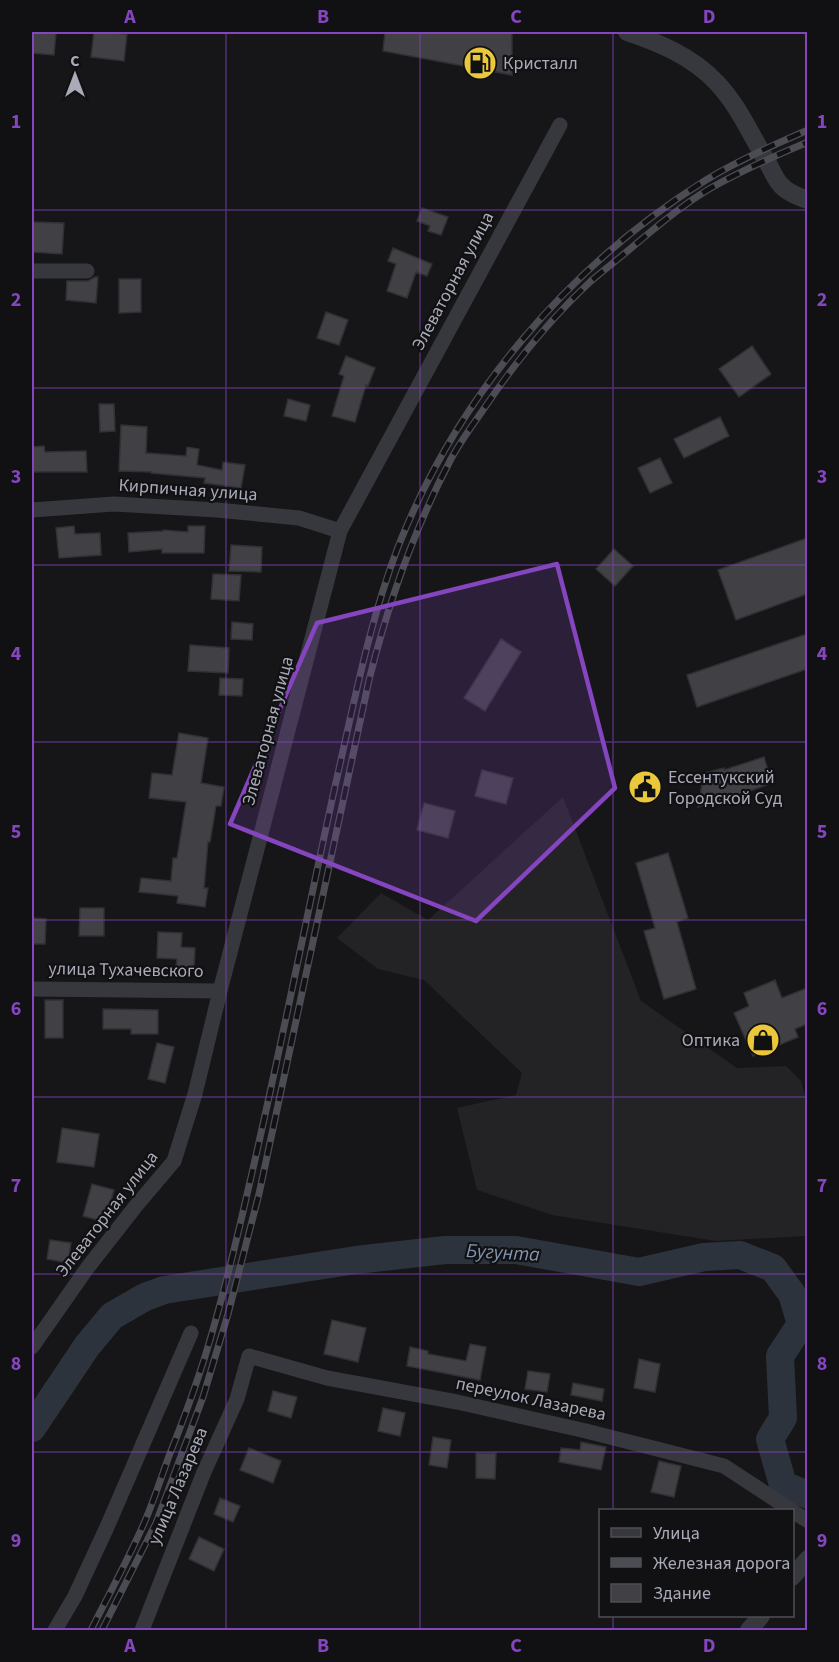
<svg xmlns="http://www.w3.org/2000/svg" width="839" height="1662" font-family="'Source Sans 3',sans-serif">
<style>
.built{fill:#232225}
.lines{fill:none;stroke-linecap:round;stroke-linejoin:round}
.river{stroke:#2d333c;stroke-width:28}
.building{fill:#414045;stroke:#313034;stroke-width:1.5}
.minor{stroke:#37383d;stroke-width:15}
.tertiary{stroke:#37383d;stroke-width:18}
.rail-casing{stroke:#4c4d54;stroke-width:7}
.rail{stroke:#111113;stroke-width:4.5;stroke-dasharray:14;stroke-linecap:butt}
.marked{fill:#8445be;fill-opacity:0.2;stroke:#8445be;stroke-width:4.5;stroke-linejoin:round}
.grid{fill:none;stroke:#8445be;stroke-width:1.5;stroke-opacity:0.55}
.labels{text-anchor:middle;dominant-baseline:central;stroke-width:4.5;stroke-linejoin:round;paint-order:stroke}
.poi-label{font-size:18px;fill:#a9abb8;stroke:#111113;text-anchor:start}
.street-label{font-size:18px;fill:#a9abb8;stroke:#111113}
.water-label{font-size:20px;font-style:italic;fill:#8194b1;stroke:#111113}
.neatline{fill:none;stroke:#8445be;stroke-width:2}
.grid-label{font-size:20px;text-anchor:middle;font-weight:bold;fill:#8445be}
</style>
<rect width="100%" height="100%" fill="#161618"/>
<path class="built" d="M563,797L641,1001L737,1068L786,1066L801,1081L808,1107V1230L805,1236L716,1241L552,1215L477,1190L457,1108L516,1095L522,1073L424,980L378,969L337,938L381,893L428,920Z"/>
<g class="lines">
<path class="river" d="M32,1428L87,1346L112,1316L145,1297L164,1290L356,1260L445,1250H516L639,1272L704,1257L740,1255L773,1268L792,1294L801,1324L780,1356L783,1418L770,1439L783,1485L808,1495"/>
</g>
<path class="building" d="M32,32H56L54,55L32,53Z
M94,32L127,34L124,61L91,57Z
M385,32H512V75L383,51Z
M422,208L448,217L441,235L428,231L430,226L417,221Z
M32,222L64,223L62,254L32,252Z
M393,248L432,264L427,276L416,272L407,298L387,291L396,264L388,261Z
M95,277H98L96,303L66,300L67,281H88Z
M119,279H141V312L119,313Z
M326,312L348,320L339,345L317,338Z
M752,346L771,374L739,397L719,369Z
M346,356L375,368L368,386L366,385L355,422L332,416L344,376L339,374Z
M288,399L310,405L306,421L284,416Z
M99,404H114L115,431L100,432Z
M720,417L729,436L684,458L674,439Z
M121,425L147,427L146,453L186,456L187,447L199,449L197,465L222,470L223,462L245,465L241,488L204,483L205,478L151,473V472L119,471Z
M44,446L45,452L86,451L87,472H32V447Z
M660,458L672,483L650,493L638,468Z
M74,526L75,534L100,533L101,555L59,558L56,528Z
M188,526H205L204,553H162V549L129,552L128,533L163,531V530L188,532Z
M807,538V594L736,620L718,570Z
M231,545L262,547L261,572L229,571Z
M614,549L633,566L615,586L596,569Z
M213,574L241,575L239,601L211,599Z
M232,622L253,624L252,640L231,639Z
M807,634V669L697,707L687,675Z
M501,639L521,652L485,711L464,698Z
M190,645L229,648L228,673L188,671Z
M220,678L243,679L242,696L219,695Z
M179,733L208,738L201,783L224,787L221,806H216L210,842H208L204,888H208L205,907L177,903L178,896L139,892L141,878L171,881L173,858H177L186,802L149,798L152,773L172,775Z
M764,757L772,783L730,798L698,807L704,773L724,768V770Z
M482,770L513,778L506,804L475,796Z
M424,803L455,811L448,838L417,830Z
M668,853L688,918L677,922L696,989L664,999L644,931L655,928L636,863Z
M80,908H104V936H79Z
M32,918L46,919L45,944H32Z
M158,932L182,933L181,947L195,948L194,968L176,967L177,959L157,958Z
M775,980L782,998L807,988V1024L795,1029L798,1037L753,1056L734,1013L749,1006L744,993Z
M45,1000H63V1038H45Z
M103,1009L158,1010V1034H131V1029H103Z
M157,1043L174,1047L165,1083L148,1079Z
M62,1128L99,1134L94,1167L57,1162Z
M92,1184L114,1190L105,1222L83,1216Z
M50,1240L71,1243L68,1263L47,1259Z
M332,1320L366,1328L358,1362L324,1354Z
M470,1344L486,1347L480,1380L407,1366L410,1347L428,1351V1354L466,1361Z
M639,1359L660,1364L655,1392L634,1388Z
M528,1371L550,1374L547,1392L525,1389Z
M573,1383L604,1389L602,1401L571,1395Z
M273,1391L297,1397L291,1418L268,1411Z
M383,1408L405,1413L400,1436L378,1431Z
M433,1437L451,1440L447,1468L429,1465Z
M581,1442L606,1447L601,1470L559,1462L561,1448L580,1450Z
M249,1448L281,1461L273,1483L240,1470Z
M476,1453H496L495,1479L476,1478Z
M659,1461L681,1466L674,1497L651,1492Z
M220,1498L240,1506L233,1522L214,1514Z
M199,1537L224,1549L214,1571L189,1559Z"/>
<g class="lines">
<path class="minor" d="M32,271H87
M32,510L114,504L217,510L299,518L340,531
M32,989L220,991
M32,1347L88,1267L135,1207L174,1161L195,1094L220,991L340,531L560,125
M792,1511L808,1521
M55,1630L75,1596L107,1527L191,1333
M142,1630L204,1472L237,1399L249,1356L327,1378L457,1402L586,1431L724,1466L791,1510"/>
<path class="tertiary" d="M627,32C660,43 693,57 717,83C738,105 751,135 766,160C771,168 774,177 780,184C786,192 799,197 808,200
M792,1577L808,1559
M749,1630L761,1616"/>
<g class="rail-casing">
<path id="rail" d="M91,1630C109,1594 129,1558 145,1521C154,1500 161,1478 169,1456C183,1421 196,1386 207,1350C223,1297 236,1243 248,1190C280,1054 306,918 336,782C354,703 369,623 398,547C457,397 569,265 706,180C739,160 773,145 808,130
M102,1630L156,1523L203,1397L228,1314L259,1194L369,680C388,604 414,529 451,459C460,442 472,426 483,410C514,364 550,319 591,281C604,270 617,260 630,249C655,228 681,206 709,189C741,171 774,156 808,142"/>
</g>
<use href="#rail" class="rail"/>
</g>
<path class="marked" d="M557,564L615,788L476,921L230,824L317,623Z"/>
<path class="grid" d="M226,32V1630M420,32V1630M613,32V1510M32,210H808M32,388H808M32,565H808M32,742H808M32,920H808M32,1097H808M32,1274H808M32,1452H808M613,1616V1630"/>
<defs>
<g id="fuel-disc" transform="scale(1.725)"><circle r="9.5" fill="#ebc83b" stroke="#111113"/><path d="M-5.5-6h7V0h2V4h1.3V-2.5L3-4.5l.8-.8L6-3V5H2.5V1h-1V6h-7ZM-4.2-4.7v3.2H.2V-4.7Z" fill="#111"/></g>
<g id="civic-disc" transform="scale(1.725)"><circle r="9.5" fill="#ebc83b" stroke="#111113"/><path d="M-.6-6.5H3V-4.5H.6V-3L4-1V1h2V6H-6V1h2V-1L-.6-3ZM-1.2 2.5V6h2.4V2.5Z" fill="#111"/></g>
<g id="shop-disc" transform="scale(1.725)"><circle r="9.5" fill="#ebc83b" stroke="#111113"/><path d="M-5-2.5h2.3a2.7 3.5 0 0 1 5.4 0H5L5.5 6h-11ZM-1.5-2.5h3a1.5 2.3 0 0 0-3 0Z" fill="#111"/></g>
</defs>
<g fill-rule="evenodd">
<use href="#fuel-disc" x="480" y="63"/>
<use href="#civic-disc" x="645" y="787"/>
<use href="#shop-disc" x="763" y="1040"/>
</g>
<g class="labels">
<g class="poi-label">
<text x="503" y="63">Кристалл</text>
<text x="668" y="777">Ессентукский<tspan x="668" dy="21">Городской Суд</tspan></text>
<text x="740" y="1040" text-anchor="end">Оптика</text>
</g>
<g class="street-label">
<text transform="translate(453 281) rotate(-62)">Элеваторная улица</text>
<text transform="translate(188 490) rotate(4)">Кирпичная улица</text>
<text transform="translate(268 731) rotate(-75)">Элеваторная улица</text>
<text transform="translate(126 970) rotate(1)">улица Тухачевского</text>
<text transform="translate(107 1214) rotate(-52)">Элеваторная улица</text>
<text transform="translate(531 1399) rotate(12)">переулок Лазарева</text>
<text transform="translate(178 1486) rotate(-67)">улица Лазарева</text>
</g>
<g class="water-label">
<text transform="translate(503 1253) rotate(3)">Бугунта</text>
</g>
</g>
<rect width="839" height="1662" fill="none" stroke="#111113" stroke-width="66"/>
<rect x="599" y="1509" width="195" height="108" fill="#111113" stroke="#4e4f55" stroke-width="1.5"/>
<rect x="611" y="1528" width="30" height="9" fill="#37383d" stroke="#4e4f55" stroke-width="1.5"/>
<text x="653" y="1539" font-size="18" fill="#a9abb8">Улица</text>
<rect x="611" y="1558" width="30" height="9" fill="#4c4d54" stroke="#4e4f55" stroke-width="1.5"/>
<text x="653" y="1569" font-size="18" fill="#a9abb8">Железная дорога</text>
<rect x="611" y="1584" width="30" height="18" fill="#414045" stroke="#4e4f55" stroke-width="1.5"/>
<text x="653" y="1599" font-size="18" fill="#a9abb8">Здание</text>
<g transform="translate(75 75)" stroke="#111113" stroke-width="4.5" paint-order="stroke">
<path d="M0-4.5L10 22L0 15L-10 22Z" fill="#a9abb8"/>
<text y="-9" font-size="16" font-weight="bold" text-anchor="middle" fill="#a9abb8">С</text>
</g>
<rect x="33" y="33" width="773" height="1596" class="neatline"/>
<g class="grid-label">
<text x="130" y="23">A</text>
<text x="323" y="23">B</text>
<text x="516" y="23">C</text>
<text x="709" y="23">D</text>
<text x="16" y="128">1</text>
<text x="822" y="128">1</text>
<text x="16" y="306">2</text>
<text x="822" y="306">2</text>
<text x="16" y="483">3</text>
<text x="822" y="483">3</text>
<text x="16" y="660">4</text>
<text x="822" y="660">4</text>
<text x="16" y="838">5</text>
<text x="822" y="838">5</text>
<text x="16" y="1015">6</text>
<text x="822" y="1015">6</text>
<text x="16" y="1192">7</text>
<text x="822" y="1192">7</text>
<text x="16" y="1370">8</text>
<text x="822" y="1370">8</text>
<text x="16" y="1547">9</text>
<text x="822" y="1547">9</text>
<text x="130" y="1652">A</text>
<text x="323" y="1652">B</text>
<text x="516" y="1652">C</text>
<text x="709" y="1652">D</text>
</g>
</svg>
